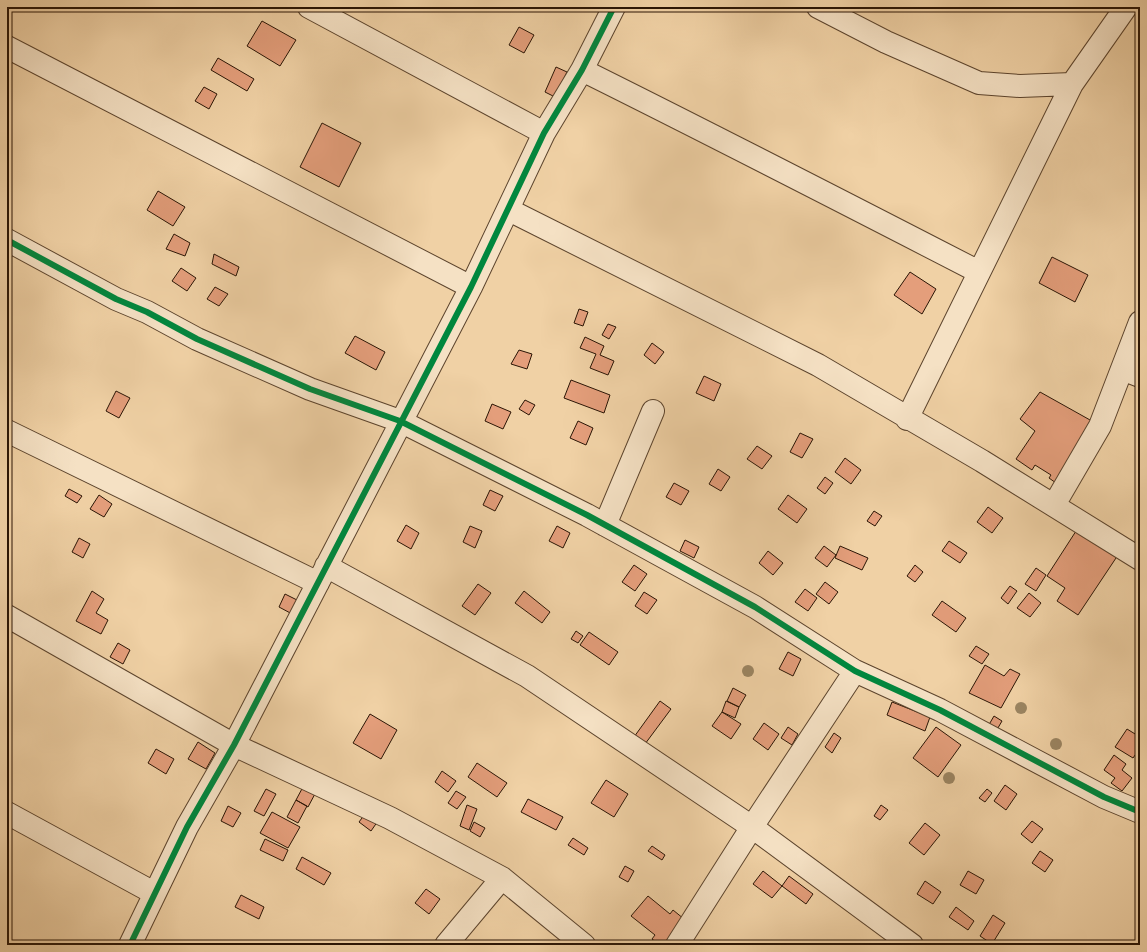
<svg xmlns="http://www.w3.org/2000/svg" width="1147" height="952" font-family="'Libre Caslon Text',serif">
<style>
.building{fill:#e49e7b;stroke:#2a1505}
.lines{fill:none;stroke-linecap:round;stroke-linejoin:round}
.street-casing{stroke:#5c442d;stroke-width:24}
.street{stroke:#f5e1c4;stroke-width:22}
.cycleway-casing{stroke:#f5e1c4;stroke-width:8}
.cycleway{stroke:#00873e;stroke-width:6}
.tree{fill:#9b8562}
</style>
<rect width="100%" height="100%" fill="#f0d1a5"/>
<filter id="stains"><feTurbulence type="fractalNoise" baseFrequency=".005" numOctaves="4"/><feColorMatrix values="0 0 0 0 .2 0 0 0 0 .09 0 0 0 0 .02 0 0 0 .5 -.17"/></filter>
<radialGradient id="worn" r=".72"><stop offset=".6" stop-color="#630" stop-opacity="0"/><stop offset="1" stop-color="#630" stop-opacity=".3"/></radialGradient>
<path class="building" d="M262,21L296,40L280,66L247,46Z
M519,27L534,35L524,53L509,45Z
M218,58L254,79L247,91L211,70Z
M556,67L567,72L555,97L545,92Z
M204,87L217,94L209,109L195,101Z
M322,123L361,143L339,187L300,167Z
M158,191L185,207L173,226L147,210Z
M174,234L190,243L185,256L166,249Z
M214,254L239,267L236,276L212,264Z
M1052,257L1088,275L1075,302L1039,283Z
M181,268L196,278L187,291L172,281Z
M910,272L936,289L922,314L894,295Z
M215,287L228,294L219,306L207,299Z
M579,309L588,312L583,326L574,323Z
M608,324L616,327L609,339L602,335Z
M355,336L385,352L376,370L345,353Z
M585,337L604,346L600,355L614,361L608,375L590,368L596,354L580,348Z
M652,343L664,352L655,364L644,355Z
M519,350L532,354L527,369L511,364Z
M704,376L721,384L714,401L696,393Z
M571,380L610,395L604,413L564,398Z
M116,391L130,398L119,418L106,411Z
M1040,392L1099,425L1063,488L1049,478L1051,475L1035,465L1032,470L1016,459L1035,431L1020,419Z
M525,400L535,405L529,415L519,409Z
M492,404L511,412L503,429L485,421Z
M578,421L593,428L586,445L570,438Z
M800,433L813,439L802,458L790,452Z
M757,446L772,456L762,469L747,459Z
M845,458L861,470L851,484L835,472Z
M718,469L730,477L721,491L709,484Z
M825,477L833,483L825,494L817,488Z
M674,483L689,491L681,505L666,497Z
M69,489L82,496L77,503L65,496Z
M490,490L503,496L495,511L483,505Z
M99,495L112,504L104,517L90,509Z
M788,495L807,509L797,523L778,509Z
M988,507L1003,518L992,533L977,522Z
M874,511L882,516L875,526L867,521Z
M406,525L419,533L411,549L397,541Z
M470,526L482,531L475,548L463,542Z
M557,526L570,533L563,548L549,541Z
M1078,528L1118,555L1078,615L1057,601L1065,588L1047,576Z
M79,538L90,544L83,558L72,552Z
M685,540L699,547L694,558L680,551Z
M949,541L967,553L960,563L942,551Z
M824,546L836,555L827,567L815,558Z
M840,546L868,558L862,570L835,558Z
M768,551L783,563L773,575L759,563Z
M634,565L647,574L635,591L622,582Z
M915,565L923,572L915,582L907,576Z
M1036,568L1046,575L1036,591L1025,584Z
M825,582L838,592L829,604L816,594Z
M478,584L491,593L475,615L462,606Z
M1010,586L1017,591L1008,604L1001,598Z
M805,589L817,598L808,611L795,602Z
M92,591L104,599L96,613L108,620L101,634L76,621Z
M524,591L550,612L542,623L515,603Z
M644,592L657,600L647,614L635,606Z
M1029,593L1041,603L1030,617L1017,608Z
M285,594L301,602L294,615L279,607Z
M942,601L966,618L956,632L932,615Z
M576,631L583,636L578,643L571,639Z
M589,632L618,652L609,665L580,645Z
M118,643L130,650L123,664L110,657Z
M976,646L989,654L982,664L969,656Z
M788,652L801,659L793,676L779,669Z
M985,665L1004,676L1010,669L1020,674L1001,708L969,693Z
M733,688L746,695L739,707L727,701Z
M660,701L671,709L645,744L634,737Z
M726,701L739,707L735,718L722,712Z
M892,702L930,717L925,731L887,715Z
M722,712L741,724L731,739L712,726Z
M370,714L397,730L381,759L353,743Z
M994,716L1002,721L995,733L987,728Z
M764,723L779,734L768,750L753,739Z
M788,727L798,734L792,745L781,738Z
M936,727L961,745L938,777L913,758Z
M1127,729L1140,737V748L1133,758L1115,747Z
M834,733L841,738L832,753L825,747Z
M198,742L215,753L206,769L188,759Z
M156,749L174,759L166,774L148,763Z
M1114,755L1126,764L1122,770L1132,778L1122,791L1111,783L1115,778L1104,770Z
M477,763L507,783L497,797L468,777Z
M442,771L456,781L448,792L435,782Z
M606,780L628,794L614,817L591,803Z
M304,785L316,792L308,807L296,800Z
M1005,785L1017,794L1006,810L994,801Z
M266,789L276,794L264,816L254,811Z
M987,789L992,793L985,802L979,798Z
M456,791L466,797L457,809L448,803Z
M528,799L563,817L556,830L521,812Z
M296,800L307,806L298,823L287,817Z
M467,805L477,809L469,830L460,826Z
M881,805L888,810L880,820L874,816Z
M228,806L241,813L233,827L221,821Z
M368,810L380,818L371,831L359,822Z
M272,812L300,827L288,848L260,833Z
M1032,821L1043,829L1032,843L1021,834Z
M474,822L485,828L480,837L470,831Z
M925,823L940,835L924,855L909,843Z
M573,838L588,848L584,855L568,845Z
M265,839L288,850L283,861L260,850Z
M652,846L665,855L662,860L648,851Z
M1040,851L1053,860L1045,872L1032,863Z
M302,857L331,873L324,885L296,869Z
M625,866L634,871L628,882L619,877Z
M763,871L782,886L772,898L753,884Z
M968,871L984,880L976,894L960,885Z
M789,876L813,894L806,904L782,886Z
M925,881L941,892L933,904L917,894Z
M426,889L440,899L429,914L415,903Z
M241,895L264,907L259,919L235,907Z
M648,896L670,914L673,910L684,919L663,945H660L652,939L655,935L631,916Z
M956,907L974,921L968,930L949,917Z
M993,915L1005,923L992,944L980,936Z
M269,941L275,945H266Z"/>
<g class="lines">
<g class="street-casing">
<path id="street" d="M309,7L544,133
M818,7L886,42L979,83L1020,86L1072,84
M7,47L471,287
M582,70C715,136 847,204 979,272
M509,210L818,365L982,461L1140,559
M7,240L116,299L147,312L197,339L310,389L400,421L587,515L755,607L855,671L940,710L1104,797L1140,812
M1122,369L1140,376
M907,419L1072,84L1126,7
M7,431L318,583
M1054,505L1100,426L1140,322
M605,525L653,411
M326,566L527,676L752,827L855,671
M7,616L234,745L390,818L502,878L584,945
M7,813L154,893
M130,945L187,827L234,745L471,287L544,133L582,70L614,7
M446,945L502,878
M677,945L752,827L912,945"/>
</g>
<use href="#street" class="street"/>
<g class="cycleway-casing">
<path id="cycleway" d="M7,240L116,299L147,312L197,339L310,389L400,421L587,515L755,607L855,671L940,710L1104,797L1140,812
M130,945L187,827L234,745L471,287L544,133L582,70L614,7"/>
</g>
<use href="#cycleway" class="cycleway"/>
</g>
<g class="tree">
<circle cx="748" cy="671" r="6"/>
<circle cx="1021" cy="708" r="6"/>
<circle cx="1056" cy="744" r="6"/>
<circle cx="949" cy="778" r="6"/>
</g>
<rect width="1147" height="952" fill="none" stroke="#f0d1a5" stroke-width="24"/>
<rect x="8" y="8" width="1131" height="936" fill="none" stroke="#2a1505" stroke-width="2"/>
<rect x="12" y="12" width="1123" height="928" fill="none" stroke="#2a1505"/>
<rect width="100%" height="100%" filter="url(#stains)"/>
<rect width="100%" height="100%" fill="url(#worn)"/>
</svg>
